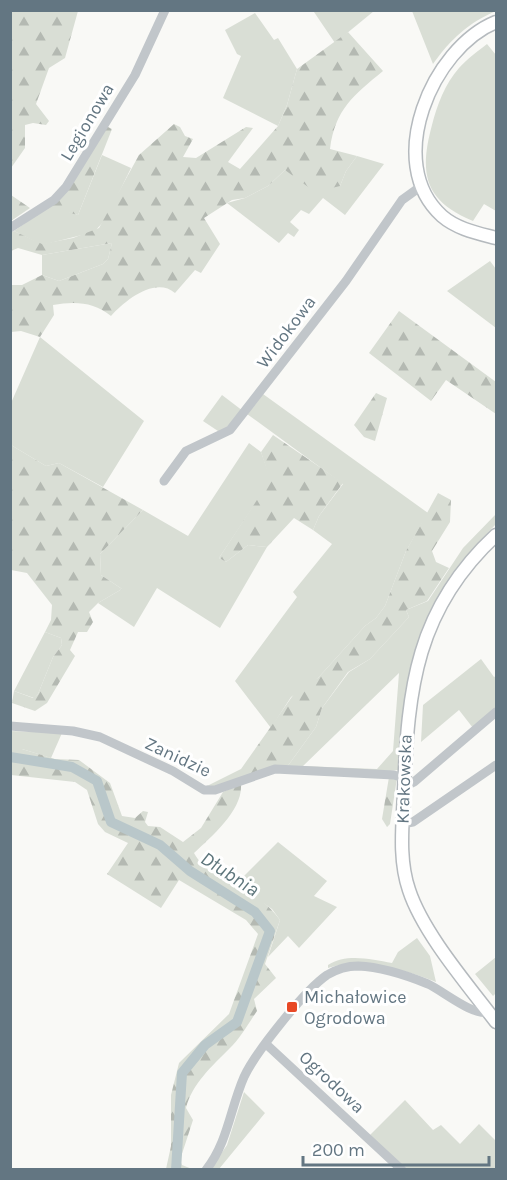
<svg xmlns="http://www.w3.org/2000/svg" width="507" height="1180" font-family="Karla,sans-serif">
<style>
.green{fill:#d9ded5;fill-rule:evenodd}
.forest{fill:url(#forest-firs)}
.lines{fill:none;stroke-linecap:round;stroke-linejoin:round}
.river{stroke:#b9c7ca;stroke-width:10}
.major-casing{stroke:#b5babe;stroke-width:15}
.minor{stroke:#c1c6ca;stroke-width:9}
.major{stroke:#fff;stroke-width:12}
.poi-dot{fill:#e84926;stroke:#fff;stroke-width:2}
.labels{text-anchor:middle;dominant-baseline:central;stroke-width:6;stroke-linejoin:round;paint-order:stroke}
.street-label{font-size:18px;fill:#637682;stroke:#fff}
.poi-label{font-size:18px;fill:#637682;stroke:#fff;text-anchor:start}
.water-label{font-size:20px;font-style:italic;fill:#5e767c;stroke:#fff}
</style>
<defs>
<pattern id="forest-firs" width="22" height="20" patternUnits="userSpaceOnUse" patternTransform="scale(1.5)"><rect width="22" height="20" fill="#d9ded5"/><path d="M5 1l3.5 6h-7zM16 11l3.5 6h-7z" fill="#b4b9b2"/></pattern>
</defs>
<rect width="100%" height="100%" fill="#f9f9f6"/>
<path class="green" d="M316,10L374,11L335,43L314,12Z
M412,11L496,10V11C468,23 451,39 433,64Z
M255,13L274,40L278,38L297,69L287,105L278,126L223,98L241,56L237,54L225,30Z
M487,44L496,55V211L484,204L473,221C424,201 419,173 432,125C437,105 445,84 459,68C467,59 478,51 487,44Z
M102,155L131,168L106,219L94,232L42,245L14,231L50,206L78,215Z
M357,156L384,164L345,215L323,198L309,214L301,210L290,222L299,230L294,237L288,233L279,243L227,203L245,198L268,186L285,170L340,186L346,171Z
M112,243L108,259L103,264L59,281L42,275V255Z
M490,261L496,269V328L447,291Z
M40,337L144,421L103,487L59,463L46,466L11,445V403Z
M263,394L428,513L406,551L385,606L376,618L365,626L318,678L291,697L271,728L235,681L297,597L293,592L332,544L313,530L319,516L343,484L247,414Z
M222,395L243,411L221,433L203,421Z
M249,443L261,452L271,480L219,558L226,562L248,545L267,547L220,628L157,588L134,627L98,603L122,589L101,575L100,554L143,510L188,536Z
M496,514V524C420,604 405,662 398,770L374,773L287,767L316,727L322,708L349,672L370,659L409,617L406,610L428,601L463,548ZM399,673L393,751L377,769L303,766Z
M45,632L61,638L62,645L53,657L38,694L34,698L14,691Z
M481,659L494,677L496,676V707L473,728L459,710L421,742L423,705Z
M10,731L62,733L51,758L22,749H11Z
M278,842L327,881L314,896L337,907L299,948L288,936L268,957L280,920L272,909L236,884Z
M417,938L430,956L436,982C404,969 362,957 328,968V965C346,953 371,959 392,963L398,952Z
M496,957V993L493,996L475,974Z
M244,1092L265,1113L219,1169L210,1170L227,1145Z
M405,1100L433,1130L441,1125L460,1144L479,1124L496,1141V1169H404L369,1136Z"/>
<path class="forest" d="M11,10L78,11L65,58L49,68L36,104L49,121L46,125L33,123L25,125V148L11,168Z
M348,32L383,71C354,95 335,109 330,149L357,156L346,171L340,186L315,192L285,170L268,186L245,198L232,200L204,218L220,244L201,273L195,270L175,293C156,276 125,300 111,316C94,302 75,301 53,305L54,315L40,337L21,331L11,332V285H22L42,275L59,281L103,264L108,259L112,243L42,255L18,248L11,251L10,233L14,231L42,244L73,238L99,228L139,155L174,124L180,127L185,136L193,139L183,157L196,158L246,127L253,128L228,162L240,169L278,126L287,105L297,69Z
M106,126L112,129L78,215L50,208Z
M11,195L30,208L11,221H10Z
M399,311L496,382V414L446,380L431,401L369,353Z
M376,393L387,398L375,441L364,437L354,425Z
M273,435L343,483L319,516L313,530L294,518L267,547L248,545L226,562L219,558L270,480L261,452Z
M11,445L46,466L59,463L143,510L100,554L101,575L122,589L98,603L89,612L93,622L87,632H78L70,650L75,656L47,703L35,711L12,703L14,691L33,698L38,694L53,657L62,645L61,638L45,632L51,620L52,605L27,573L11,570Z
M438,493L451,500L450,522L432,551L436,562L449,568L427,601L406,610L409,617L370,659L348,672L322,708L316,727L287,767L216,789L207,786L241,769L301,684L318,678L365,626L376,618L385,606L406,551Z
M10,749H22L55,759L79,760L110,783L122,816L135,818L143,811L148,812L145,822L148,826L160,827L183,842L201,828L223,792L241,784C243,810 212,836 194,853C203,870 219,875 235,884C252,892 269,905 280,920L265,964L276,978L254,999L257,1011C248,1024 240,1039 229,1049C212,1066 192,1084 186,1108L193,1120L180,1160L182,1165L192,1169H166L171,1146V1095L179,1063L229,1014L258,934L246,920L179,880L161,908L107,874L128,843L105,832L98,824L87,790L75,782L11,775Z
M389,777L397,778L390,824L387,827L382,819Z"/>
<g class="lines">
<path class="river" d="M10,757L72,767L97,781L111,822L160,845L190,871L255,912L270,931L237,1022L205,1045L182,1073L176,1170"/>
<g class="major-casing">
<path id="major" d="M496,22C432,48 383,163 442,216C457,229 477,233 496,238
M496,535C416,609 408,688 404,791C403,823 398,858 409,890C423,933 468,985 496,1022"/>
</g>
<path class="minor" d="M10,228L54,200L66,187L135,75L165,10
M164,481L186,451L230,430L346,281L402,200L420,187
M10,726L73,731L100,737L173,771L204,790H215L275,769L394,775L404,778
M404,787L414,782L496,712
M402,824L413,822L496,765
M266,1044L402,1170
M206,1170C228,1142 230,1109 244,1077C255,1053 305,990 327,975C337,969 347,966 358,966C382,967 406,975 428,984C443,991 474,1017 489,1012"/>
<use href="#major" class="major"/>
</g>
<rect class="poi-dot" x="286" y="1001" width="12" height="12" rx="3"/>
<g class="labels">
<g class="street-label">
<text transform="translate(87 122) rotate(-59)">Legionowa</text>
<text transform="translate(286 332) rotate(-53)">Widokowa</text>
<text transform="translate(178 757) rotate(25)">Zanidzie</text>
<text transform="translate(404 779) rotate(-88)">Krakowska</text>
<text transform="translate(332 1082) rotate(43)">Ogrodowa</text>
</g>
<g class="poi-label">
<text x="304" y="997">Michałowice<tspan x="304" dy="21">Ogrodowa</tspan></text>
</g>
<g class="water-label">
<text transform="translate(230 874) rotate(33)">Dłubnia</text>
</g>
</g>
<rect width="507" height="1180" fill="none" stroke="#637682" stroke-width="24"/>
<path d="M303 1156v9h186v-9" fill="none" stroke="#637682" stroke-width="3"/>
<text x="312" y="1156" font-size="18" fill="#637682" stroke="#ffffff" stroke-width="4.5" paint-order="stroke">200 m</text>
</svg>
